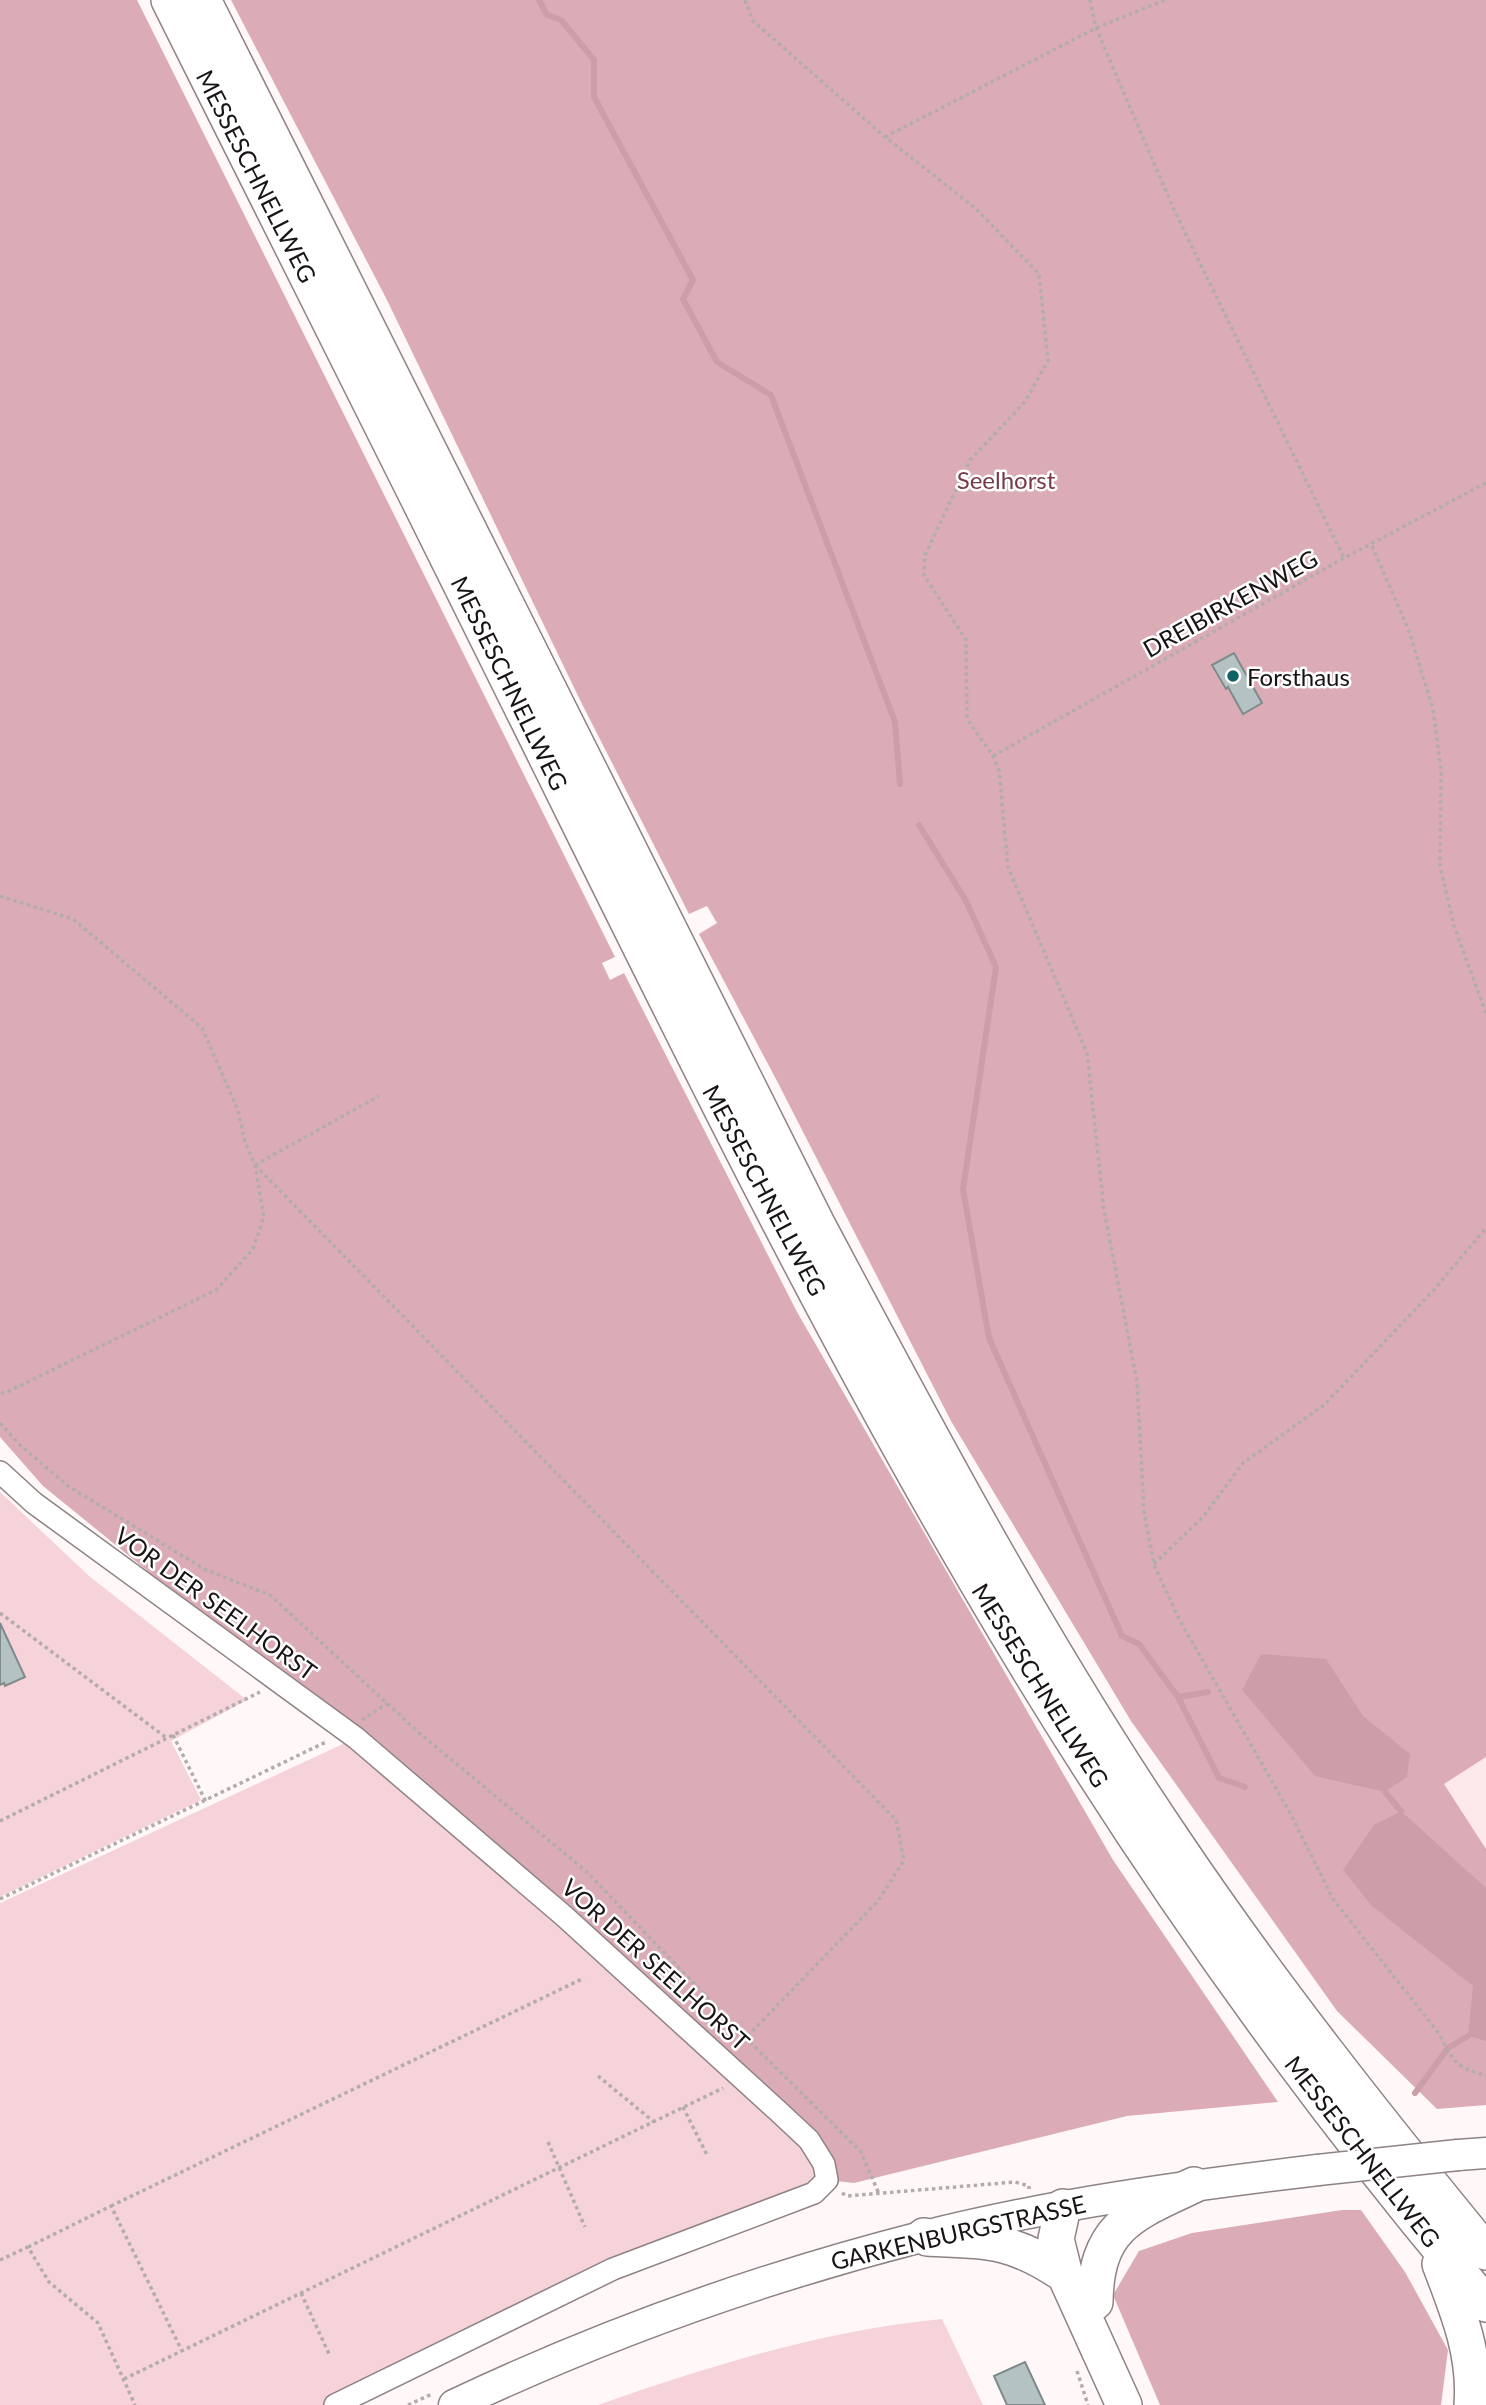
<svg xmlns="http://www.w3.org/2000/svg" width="1486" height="2405" font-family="Lato,sans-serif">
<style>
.built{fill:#fde8ec}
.green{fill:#f6d2d9}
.forest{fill:#dcacb6}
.water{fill:#cc9ea8}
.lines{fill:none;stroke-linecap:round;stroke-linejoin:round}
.stream{stroke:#cc9ea8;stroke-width:6}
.building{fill:#b5c2c3;stroke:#7f8b8b;stroke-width:2}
.minor-casing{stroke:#8e8284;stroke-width:24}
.secondary-casing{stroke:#8e8284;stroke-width:33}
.trunk-casing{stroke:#8e8284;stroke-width:38}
.path{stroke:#b3acad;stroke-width:3.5;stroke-dasharray:3.5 3.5;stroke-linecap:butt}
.minor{stroke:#fff;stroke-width:21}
.secondary{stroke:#fff;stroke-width:30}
.trunk{stroke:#fff;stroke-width:35}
.secondary-bridge-casing{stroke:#8e8284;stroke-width:33;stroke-linecap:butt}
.secondary-bridge{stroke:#fff;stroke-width:30}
.poi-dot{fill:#116265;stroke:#fff;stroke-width:2.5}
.labels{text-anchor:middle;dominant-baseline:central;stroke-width:5;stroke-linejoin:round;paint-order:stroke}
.street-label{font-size:24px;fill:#181314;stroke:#fff}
.park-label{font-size:24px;fill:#773a4b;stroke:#fff}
.poi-label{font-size:24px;fill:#181314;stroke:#fff;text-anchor:start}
</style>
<rect width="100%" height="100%" fill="#fff7f8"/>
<path class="built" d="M1486,1757V1849L1444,1784Z"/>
<path class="green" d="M0,1492L89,1576L247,1700L171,1741L201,1800L0,1897Z
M356,1738L778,2111L827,2180L613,2269L335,2405H0V1903Z
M942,2319L983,2405H598C709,2366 825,2330 942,2319Z"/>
<path class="forest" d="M0,0H137L615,957L602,963L610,980L624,973L797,1312L1113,1860L1278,2102L1127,2116L854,2183L827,2180L824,2164L346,1732L43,1486L0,1437Z
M231,0H1486V1757L1444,1784L1486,1849V2105L1437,2109L1337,2011L1131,1721L951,1421L777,1081L699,934L717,923L707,906L689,914L581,702L387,300Z
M1342,2210H1361L1405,2272L1448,2350L1441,2405H1160L1113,2295L1139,2251L1192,2233Z"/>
<path class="water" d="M1261,1654L1326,1659L1363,1716L1410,1754L1407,1777L1385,1792L1315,1776L1242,1690Z
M1401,1811L1486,1888V2041L1468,2036L1473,1986L1372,1906L1343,1870L1374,1825Z"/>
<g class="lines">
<path class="stream" d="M539,0L547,15L561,20L594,60V97L693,280L683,299L717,362L771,395L895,722L900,784
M919,825L966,901L996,967L963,1189L989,1338L1122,1636L1139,1644L1178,1697L1208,1692
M1178,1697L1219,1778L1245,1787
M1385,1792L1401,1811
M1415,2093L1448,2048L1468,2036"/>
</g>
<path class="building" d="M1234,653L1262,703L1243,714L1228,687L1226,689L1212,665Z
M0,1623L25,1677L5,1686L4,1683L0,1685Z
M1025,2362L1045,2405H1007L994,2376Z"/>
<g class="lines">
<g class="minor-casing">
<path id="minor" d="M0,1472L34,1503L356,1738L564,1916L778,2111L809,2140L824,2164L827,2180L814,2193L613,2269L335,2405"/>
</g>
<g class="secondary-casing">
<path id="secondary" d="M1458,2155L1486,2153
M454,2405C604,2334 761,2278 921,2237C1051,2204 1185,2186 1318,2170"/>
</g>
<g class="trunk-casing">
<path id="trunk" d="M169,0C292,247 417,494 539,742C679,1025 818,1311 978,1584C1126,1837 1296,2080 1486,2304
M203,0L818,1226C929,1435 1040,1644 1173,1840C1269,1983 1377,2119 1486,2252
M1063,2207L1056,2239L1065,2275L1124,2405
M924,2236L927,2238C989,2241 1012,2239 1065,2275
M1440,2264C1458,2311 1476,2354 1472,2405
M1095,2302C1096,2226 1132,2214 1194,2185"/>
</g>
<path class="path" d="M745,0L753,21L885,137L975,208L1039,274L1048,361L1024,403L970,460L925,555L924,575L966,640L967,719L993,756L999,770L1008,867L1087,1053L1104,1210L1137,1382L1144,1512L1154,1565L1180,1621L1289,1811L1333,1899L1440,2035C1452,2061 1458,2069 1486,2075
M1090,0L1096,28L1175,212L1344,558
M885,137L1096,28L1165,0
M1372,546L1409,631L1433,709L1441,770L1440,866L1454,926L1486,1013
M993,756L1344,558L1486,483
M0,896L73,919L202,1028L238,1110L245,1142L255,1165L264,1217L253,1249L216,1290L5,1393H0
M255,1165L896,1820L904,1860L878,1901L737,2047
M255,1165L379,1096
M0,1423L19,1444L68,1486L206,1570L270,1595L418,1732L587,1872L747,2039L861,2152L879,2194
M1154,1564L1203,1517L1243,1463L1324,1405L1432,1292L1486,1228
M0,1613L168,1739
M362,1720L387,1703
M173,1735L206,1802
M0,1821L260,1692
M0,1899L326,1742
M598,2076L654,2122
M683,2107L707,2155
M548,2142L585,2227
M842,2193L847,2196L1015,2182L1029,2186V2189
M111,2206L584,1978
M28,2247L111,2206L182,2351
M0,2260L28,2247L49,2282L98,2323L135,2405
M301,2293L330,2356
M1077,2371L1088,2405
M124,2379L723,2088
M408,2405L432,2394"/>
<use href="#minor" class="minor"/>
<use href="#secondary" class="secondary"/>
<use href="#trunk" class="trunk"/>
<g class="secondary-bridge-casing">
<path id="secondary-bridge" d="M1318,2170L1458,2155"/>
</g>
<use href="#secondary-bridge" class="secondary-bridge"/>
</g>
<circle class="poi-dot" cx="1233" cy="676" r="7"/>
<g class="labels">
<g class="street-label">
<text transform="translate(257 176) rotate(63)">MESSESCHNELLWEG</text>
<text transform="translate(1230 603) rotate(-29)">DREIBIRKENWEG</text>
<text transform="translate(510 683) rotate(64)">MESSESCHNELLWEG</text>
<text transform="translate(765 1190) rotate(62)">MESSESCHNELLWEG</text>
<text transform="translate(216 1603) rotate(36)">VOR DER SEELHORST</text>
<text transform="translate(1041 1685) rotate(58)">MESSESCHNELLWEG</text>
<text transform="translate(656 1964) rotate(42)">VOR DER SEELHORST</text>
<text transform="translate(1363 2151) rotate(52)">MESSESCHNELLWEG</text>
<text transform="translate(958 2232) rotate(-13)">GARKENBURGSTRASSE</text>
</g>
<g class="park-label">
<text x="1006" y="479">Seelhorst</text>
</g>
<g class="poi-label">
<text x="1247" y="676">Forsthaus</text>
</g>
</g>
</svg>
